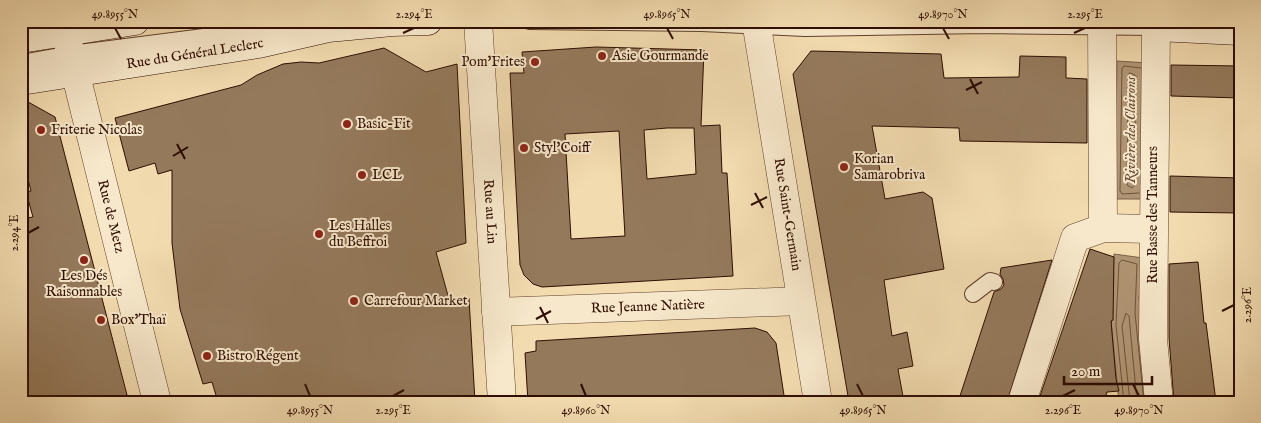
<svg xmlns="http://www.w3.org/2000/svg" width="1261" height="423" font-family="'IM FELL English',serif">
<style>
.water{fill:#b09574;stroke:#7c5f46}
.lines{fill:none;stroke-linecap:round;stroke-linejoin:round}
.shore{stroke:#70523a;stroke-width:1}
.building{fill:#94795b;stroke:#2f0e01;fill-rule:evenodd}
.lane-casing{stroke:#60412c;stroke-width:18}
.street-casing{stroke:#60412c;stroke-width:29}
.secondary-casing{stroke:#2f0e01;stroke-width:29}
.lane{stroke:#f7e8cb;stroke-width:16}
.street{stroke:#f7e8cb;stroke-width:28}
.secondary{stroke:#f7e8cb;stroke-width:28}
.ticks{fill:none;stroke:#2f0e01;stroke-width:2}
.poi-dot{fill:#8f2418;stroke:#f7e8cb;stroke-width:2}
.labels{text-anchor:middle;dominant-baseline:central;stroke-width:4;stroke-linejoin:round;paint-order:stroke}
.street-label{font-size:14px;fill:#2f0e01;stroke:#f7e8cb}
.poi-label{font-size:14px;fill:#2f0e01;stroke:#f7e8cb;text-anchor:start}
.water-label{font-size:15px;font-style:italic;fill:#694b35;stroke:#f7e8cb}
.neatline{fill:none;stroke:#2f0e01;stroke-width:2}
.ticks-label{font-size:12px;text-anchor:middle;fill:#2f0e01}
</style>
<rect width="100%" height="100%" fill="#f2dbaf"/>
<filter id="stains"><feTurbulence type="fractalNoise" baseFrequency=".004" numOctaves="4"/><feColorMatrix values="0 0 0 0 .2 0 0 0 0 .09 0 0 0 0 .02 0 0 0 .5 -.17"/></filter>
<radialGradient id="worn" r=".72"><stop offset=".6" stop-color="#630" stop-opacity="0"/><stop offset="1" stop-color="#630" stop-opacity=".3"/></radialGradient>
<path class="water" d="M1117,61L1148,63L1146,199H1115Z
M1114,254L1143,258L1139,298L1149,402H1119L1111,321Z"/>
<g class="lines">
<path class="shore" d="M1130,73L1136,76L1134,185L1132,188L1127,185L1128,76Z
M1139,193L1122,194L1120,191L1122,68L1124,66L1141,68
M1124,402L1116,325L1119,263L1122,260L1137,264L1135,313L1144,402
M1130,402L1122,326L1126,313L1129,316L1137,402"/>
</g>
<path class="building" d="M596,47L704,50L701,126L720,125L722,173H727L733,276L542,287L533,284L524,275L520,265L510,73H524L522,52ZM667,128H694L696,174L647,179L644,130ZM619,131L625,236L571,239L565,134Z
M384,48L426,72L457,64L466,243L436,252L450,303L469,298L475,402H218L212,382L203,384L180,309L172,243V170L158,174L155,163L129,171L115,118L241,85L257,75L283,64L301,62L319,63Z
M811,51L941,54L944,78L1019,77L1020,56L1066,57V78L1087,79V143L960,141L959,128L872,126L885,199L923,192L932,198L944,269L884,280L892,336L907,332L913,366L898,369L904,402H849L793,74Z
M1171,65L1240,66V98L1171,96Z
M21,98L55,117L127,395L103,402H21V219L33,217L26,192L31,191L21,153Z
M1170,176L1240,178V213L1170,212Z
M1090,249L1114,257L1113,320L1111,321L1116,379L1119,391L1107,392L1104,402H1038Z
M1052,260L1007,402H958L994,292L1001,289L1004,285L1003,279L1000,274L1001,268Z
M1198,262L1204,323H1206L1216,402H1174L1169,338V264Z
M755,328L767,332L776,343L785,402H528L525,353L536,351V341Z"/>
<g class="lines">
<g class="lane-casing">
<path id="lane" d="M529,21L702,23L805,28L982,25L1156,27
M21,63L71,54L227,34L296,21
M973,294L990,281L994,282"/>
</g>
<g class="street-casing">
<g id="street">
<path id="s1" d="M478,21L502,402"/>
<path id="s2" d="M756,21L818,402"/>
<path d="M1102,21L1103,228"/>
<path d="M1156,27L1153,339L1159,402"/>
<path id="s3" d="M65,31L157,402"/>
<path id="s4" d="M496,312L801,301"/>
<path d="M1022,402L1075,238L1103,228L1152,229"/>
</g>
</g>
<g class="secondary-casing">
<g id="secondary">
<path d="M1146,21L1156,27L1240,31"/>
<path d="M21,39L135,21"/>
<path id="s5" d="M21,81L258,44L328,28L392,22L428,21"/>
</g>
</g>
<use href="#lane" class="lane"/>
<use href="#street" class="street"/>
<use href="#secondary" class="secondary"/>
</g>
<path class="ticks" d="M115,28L121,39M667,28L673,39M943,28L949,39M403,33L414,28M1074,33L1085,28M970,79L978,94M966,90L982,82M177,144L185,159M173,156L188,147M755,193L763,208M751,205L767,197M28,233L39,227M540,307L548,323M1222,311L1234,305M536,319L551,311M305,384L310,396M581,384L586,396M857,384L863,396M1133,384L1139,396M393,396L404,390M1063,396L1075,390"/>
<g class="poi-dot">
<circle cx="602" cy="56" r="5"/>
<circle cx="535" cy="62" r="5"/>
<circle cx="347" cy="124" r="5"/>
<circle cx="41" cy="130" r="5"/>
<circle cx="524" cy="148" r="5"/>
<circle cx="844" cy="167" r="5"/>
<circle cx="362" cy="175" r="5"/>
<circle cx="319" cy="234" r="5"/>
<circle cx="84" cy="260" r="5"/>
<circle cx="354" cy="301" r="5"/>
<circle cx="101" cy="320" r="5"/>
<circle cx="207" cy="356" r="5"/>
</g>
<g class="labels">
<g class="street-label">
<text stroke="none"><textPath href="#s5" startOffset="176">Rue du Général Leclerc</textPath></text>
<text stroke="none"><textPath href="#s1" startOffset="191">Rue au Lin</textPath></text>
<text stroke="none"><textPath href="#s2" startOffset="196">Rue Saint-Germain</textPath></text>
<text transform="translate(1153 215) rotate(-90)">Rue Basse des Tanneurs</text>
<text stroke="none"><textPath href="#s3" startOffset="191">Rue de Metz</textPath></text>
<text stroke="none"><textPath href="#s4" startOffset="152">Rue Jeanne Natière</textPath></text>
</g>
<g class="poi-label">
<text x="612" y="56">Asie Gourmande</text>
<text x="525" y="62" text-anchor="end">Pom'Frites</text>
<text x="357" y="124">Basic-Fit</text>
<text x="51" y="130">Friterie Nicolas</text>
<text x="534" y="148">Styl'Coiff</text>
<text x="854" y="159">Korian<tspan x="854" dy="16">Samarobriva</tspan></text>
<text x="372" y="175">LCL</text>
<text x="329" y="226">Les Halles<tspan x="329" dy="16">du Beffroi</tspan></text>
<text x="84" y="276" text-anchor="middle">Les Dés<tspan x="84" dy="16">Raisonnables</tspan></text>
<text x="364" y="301">Carrefour Market</text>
<text x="111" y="320">Box'Thaï</text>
<text x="217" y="356">Bistro Régent</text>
</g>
<g class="water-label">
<text transform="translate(1130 130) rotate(-90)">Rivière des Clairons</text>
</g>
</g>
<rect width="1261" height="423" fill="none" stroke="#f2dbaf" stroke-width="55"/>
<path d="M1064 376v8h88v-8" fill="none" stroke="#2f0e01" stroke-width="2.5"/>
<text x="1071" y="376" font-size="15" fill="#2f0e01" stroke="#f7e8cb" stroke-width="4" paint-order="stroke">20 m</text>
<rect x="28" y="28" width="1206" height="368" class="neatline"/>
<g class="ticks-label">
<text x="115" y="18">49.8955°N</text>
<text x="414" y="18">2.294°E</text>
<text x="667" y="18">49.8965°N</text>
<text x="943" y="18">49.8970°N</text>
<text x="1085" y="18">2.295°E</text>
<text transform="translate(14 233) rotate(-90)" y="4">2.294°E</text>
<text transform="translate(1247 305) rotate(-90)" y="4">2.296°E</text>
<text x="310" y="414">49.8955°N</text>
<text x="393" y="414">2.295°E</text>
<text x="586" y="414">49.8960°N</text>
<text x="863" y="414">49.8965°N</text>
<text x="1063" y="414">2.296°E</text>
<text x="1139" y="414">49.8970°N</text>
</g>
<rect width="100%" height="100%" filter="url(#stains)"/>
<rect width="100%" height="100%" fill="url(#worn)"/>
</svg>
